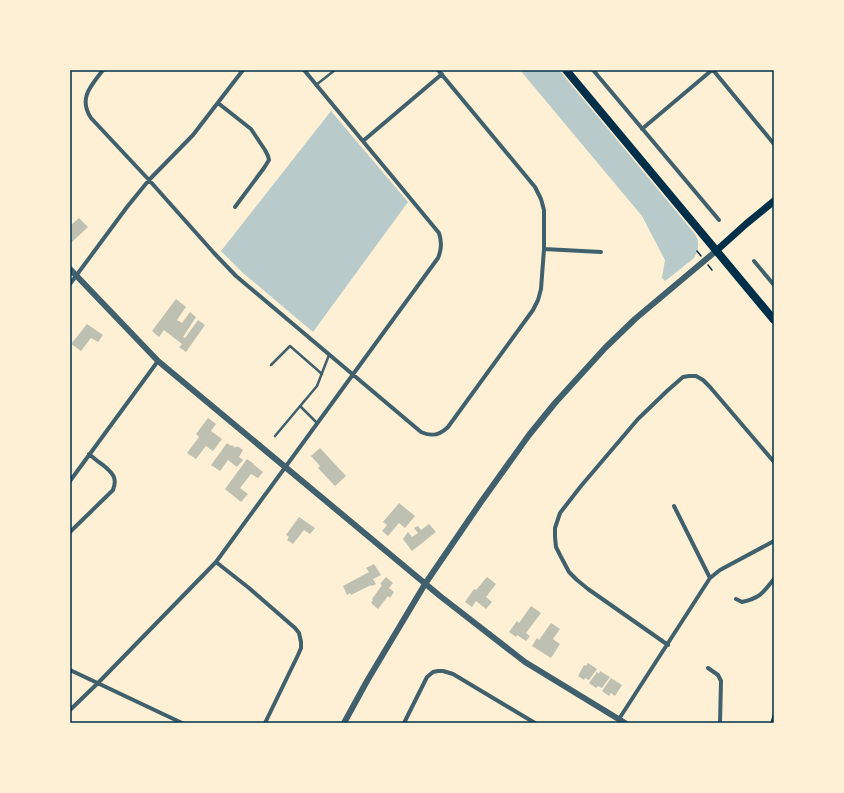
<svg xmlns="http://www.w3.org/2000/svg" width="844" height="793" font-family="'Archivo Narrow',sans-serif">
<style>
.green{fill:#b9caca}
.building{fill:#bec0b2}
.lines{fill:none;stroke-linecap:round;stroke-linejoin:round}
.path{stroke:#003049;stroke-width:1.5}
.service{stroke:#3f606c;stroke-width:2.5}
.minor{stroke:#3f606c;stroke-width:4}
.tertiary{stroke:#3f606c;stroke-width:6}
.secondary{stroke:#003049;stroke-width:7}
.primary{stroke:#003049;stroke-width:8}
.neatline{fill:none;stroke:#003049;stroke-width:1.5}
</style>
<rect width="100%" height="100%" fill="#fdf0d5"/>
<path class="green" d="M520,70H559L695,234C700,242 699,251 693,259L665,281L662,278L665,260L642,216Z
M331,111L408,202L313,332L243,273L221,251Z"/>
<path class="building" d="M79,218L88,227L70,244V226Z
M176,299L186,307L177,320L182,323L190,312L196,317L183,337L185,338L198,320L205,325L186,352L179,347L182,344L164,330L159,337L152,331Z
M87,324L103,335L98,342L91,338L81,351L71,344Z
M208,418L216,424L211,431L222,439L213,451L206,446L196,459L187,453L199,437L196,434Z
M227,443L231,446L232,445L235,448L237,446L243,450L239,457L243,460L237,467L228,460L220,471L211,465Z
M320,448L346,476L335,486L318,468L320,466L311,456Z
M247,459L254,464H253L263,472L258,478L251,474L240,488L248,494L241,502L225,489Z
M399,503L415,516L405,528L399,523L388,536L382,531L387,525L383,522Z
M299,517L315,528L310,534L304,530L293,544L287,540L289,537L286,535Z
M429,524L436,532L412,551L403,539L408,532L412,537L418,533L414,528L418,526L421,530Z
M374,564L381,575L373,579L376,584L372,586L371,585L351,595L350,593L347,595L343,586L369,572L366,568Z
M386,577L393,583L389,588L394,592L390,598L388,596L378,609L371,603L373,600L372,599L382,585L380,584Z
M487,577L496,584L486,597L492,602L486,609L476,601L472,607L465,602L474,589L476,590Z
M531,606L541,613L526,633L530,636L526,641L517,635L516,637L509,632L517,621L519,623Z
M551,623L560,629L553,639L560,644L551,658L532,646L537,638L539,640Z
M588,663L597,669L589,680L585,678L584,680L578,676L584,665L586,666Z
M600,671L610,677L602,688L598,686L596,688L589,683L597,672L599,674Z
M611,678L622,685L615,696L611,693L609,696L602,691Z"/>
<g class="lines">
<path class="path" d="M697,251L701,256
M708,265L712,270
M771,723L774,713"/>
<path class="service" d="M316,85L335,70
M271,365L290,346L322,374
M300,406L317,423
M275,436L317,386L329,355"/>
<path class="minor" d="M103,70C91,86 78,98 91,118L149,180L214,253L236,276L421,432C432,437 440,435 448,427L533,310L538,300L541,289L544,249V210L541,199L535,187L438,70
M593,70L719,220
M713,70L774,144
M218,103L251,129L265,150L268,156L269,160L264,168L235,207
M642,129L712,70
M363,141L442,74
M544,249L601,252
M754,261L774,285
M70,284L127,207L149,180L193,135L243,70
M70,481L158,361
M674,506L710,578
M70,532L113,490C118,477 112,473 103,465C98,462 94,458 89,454
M216,562L249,588L295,628L299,633L301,642V648L298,655L265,723
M736,599L742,602C760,598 763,593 774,579
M668,645L588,589L577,580L569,572L560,555L556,547L555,537V528L560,513L581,486L638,419L667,391L683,377L689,376H696L703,380L710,387L774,462
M708,668L718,675L721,681L720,723
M70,670L182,723
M70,710L98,683L216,562L438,258C442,249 442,242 439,233L304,70
M619,719L710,578L720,570L774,541
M404,723L427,677L433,672L438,671H443L453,674L535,723"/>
<path class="tertiary" d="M70,269L158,361L440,596L525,662L625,723
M344,723L367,681L425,584L481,502L529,435L555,403L605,348L635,319L716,251"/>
<path class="secondary" d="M716,251L746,224L774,201"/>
<path class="primary" d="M566,70L774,320"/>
</g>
<rect width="844" height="793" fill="none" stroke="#fdf0d5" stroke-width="142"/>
<rect x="71" y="71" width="702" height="651" class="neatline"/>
</svg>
